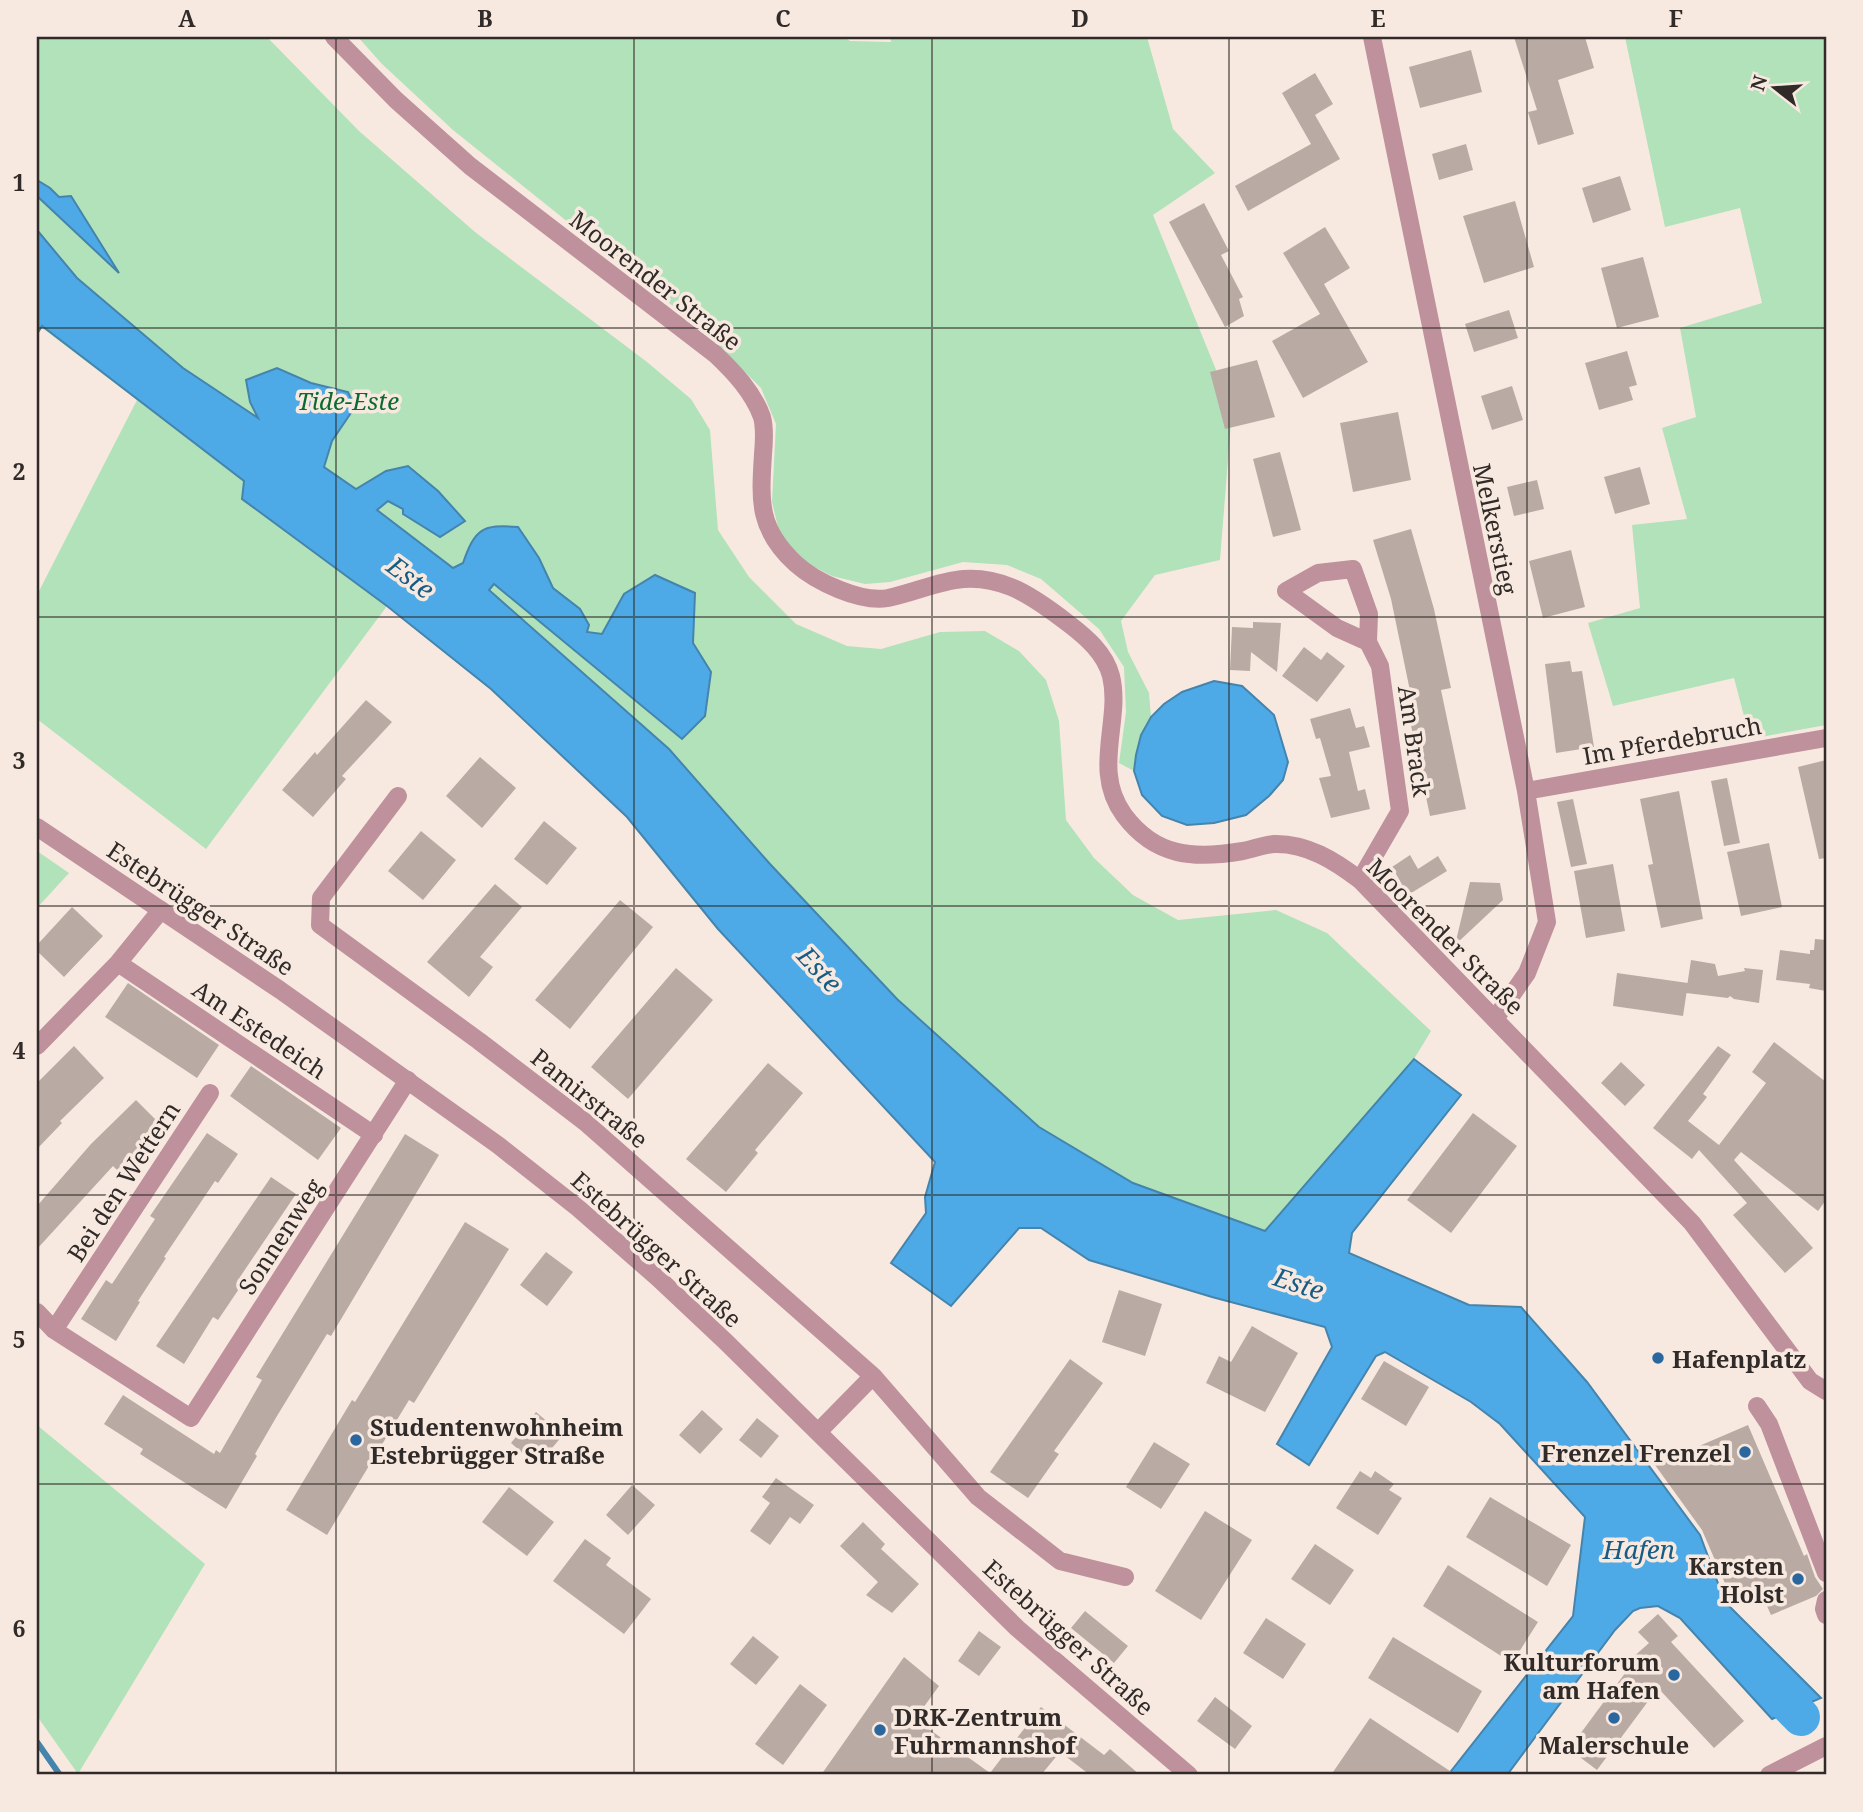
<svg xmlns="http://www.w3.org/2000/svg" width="1863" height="1812" font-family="'Noto Serif',serif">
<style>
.green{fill:#b1e2b9}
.water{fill:#4daae6;stroke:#4484ad;stroke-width:2}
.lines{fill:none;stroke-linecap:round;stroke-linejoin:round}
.stream{stroke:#4484ad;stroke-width:6}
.river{stroke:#4daae6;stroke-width:38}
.building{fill:#b9aba3}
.minor{stroke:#be919d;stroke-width:18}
.tertiary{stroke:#be919d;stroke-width:18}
.grid{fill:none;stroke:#302b28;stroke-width:2;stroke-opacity:0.55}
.poi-dot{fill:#2b679f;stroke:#f8e9e0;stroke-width:2.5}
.labels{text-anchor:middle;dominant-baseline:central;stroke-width:7;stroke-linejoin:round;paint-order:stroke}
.street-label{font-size:24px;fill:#302b28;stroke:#f8e9e0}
.park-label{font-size:24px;font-style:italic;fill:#0b6a2f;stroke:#f8e9e0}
.poi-label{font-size:24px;font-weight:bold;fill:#302b28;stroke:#f8e9e0;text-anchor:start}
.water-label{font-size:26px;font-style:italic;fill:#175c84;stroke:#f8e9e0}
.neatline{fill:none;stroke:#302b28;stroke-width:2.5}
.grid-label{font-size:23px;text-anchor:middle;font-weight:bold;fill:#302b28}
</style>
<rect width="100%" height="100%" fill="#f8e9e0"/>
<path class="green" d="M37,37H267L359,131L475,232L647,362L691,399L710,430L718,530L749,577L796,624L847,646L881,649L940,632L985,631L1019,651L1046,680L1059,721L1066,820L1094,858L1133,895L1178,920L1276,910L1327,933L1431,1031L1414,1059L1264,1232L1089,1260L1041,1228H1019L718,929L627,817L491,689L387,606L206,849L37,719V595L137,400L37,324Z
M358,37H844L850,41L891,42L890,37H1147L1173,129L1215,173L1153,215L1232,409L1220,560L1155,575L1121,621L1128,652L1149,693L1151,717L1141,735L1134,771L1119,763L1126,712L1124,667L1099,629L1041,579L1007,565L963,562L890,582L865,584L832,576L807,563L787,545L778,527L772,502L776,424L761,388L704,331L453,130L382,64Z
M1625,37H1826V725L1750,739L1734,678L1613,706L1588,623L1640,608L1632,525L1687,519L1662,428L1696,417L1680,328L1762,303L1740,208L1665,227Z
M37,851L69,873L37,908Z
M37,1425L205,1564L78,1774L37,1716Z"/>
<path class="water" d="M37,180L50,188L59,197L71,196L119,273L37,196Z
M37,230L77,278L183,368L258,418L250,402L246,380L277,368L311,383L348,392L355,407L332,441L324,467L356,489L386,471L408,466L438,491L465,521L440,537L403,514V509L388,501L377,510L453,568L463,563C475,529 482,524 518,527L539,558L553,588L580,609L589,625L587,632L602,634L624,594L655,575L695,593L693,643L711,672L705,716L682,739L494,584L489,590L669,749L770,864L897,999L1039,1127L1133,1183L1265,1231L1414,1059L1461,1095L1352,1233L1349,1253L1469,1305L1521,1307L1587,1382L1700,1535L1725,1602L1821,1698L1772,1719L1680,1618L1658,1606L1640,1608L1633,1611L1615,1630L1507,1775H1448L1573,1616L1585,1517L1500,1424L1471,1402L1385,1352L1376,1356L1309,1465L1277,1444L1332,1347L1325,1327L1212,1297L1089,1260L1041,1228H1019L951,1306L891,1263L926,1213L925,1197L935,1162L718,929L627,817L491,689L387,606L242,499L244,481L42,326L37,334Z
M1214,681L1242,686L1274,715L1288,762L1283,780L1269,796L1246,815L1214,823L1187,825L1162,816L1142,795L1134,771L1136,755L1141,735L1151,717L1164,704L1182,692Z"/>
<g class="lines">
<path class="stream" d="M37,1742L60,1775"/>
<path class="river" d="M1758,1673L1801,1717"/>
</g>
<path class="building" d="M1514,37H1585L1594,68L1558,80L1574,134L1538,145L1528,112L1537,110Z
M1471,50L1482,92L1420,108L1409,67Z
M1315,73L1333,104L1315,115L1340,159L1248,211L1235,186L1311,144L1282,93Z
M1466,144L1473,170L1439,180L1432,154Z
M1620,176L1631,210L1593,223L1582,188Z
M1515,201L1534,267L1484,283L1463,216Z
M1204,203L1229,251L1221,255L1243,297L1239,299L1244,316L1225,327L1169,222Z
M1325,227L1350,268L1324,284L1368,362L1303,398L1272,341L1320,314L1283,253Z
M1643,257L1659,317L1617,328L1601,268Z
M1509,310L1518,338L1474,352L1465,324Z
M1627,351L1637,385L1629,387L1633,400L1599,410L1585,363Z
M1257,360L1275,417L1225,429L1210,372Z
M1512,386L1523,420L1492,430L1481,396Z
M1398,412L1411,480L1353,492L1340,423Z
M1280,452L1301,530L1273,537L1253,459Z
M1640,467L1650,504L1615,514L1604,477Z
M1537,480L1544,509L1514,516L1507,487Z
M1411,529L1434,609L1451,688L1441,690L1466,809L1430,816L1409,716L1415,715L1391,599L1373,540Z
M1571,550L1585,607L1543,618L1529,561Z
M1253,622L1281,623L1277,672L1251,652L1250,671L1230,670L1232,627L1253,628Z
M1304,647L1321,660L1327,652L1345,666L1317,702L1282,676Z
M1570,661L1572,672L1582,671L1594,747L1556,753L1545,664Z
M366,700L392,722L342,776L346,779L313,817L282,790L315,752L317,755Z
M1350,708L1356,728L1364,726L1370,747L1349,752L1358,791L1365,789L1370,809L1331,818L1319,778L1331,776L1320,738L1316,739L1310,719Z
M480,757L516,788L482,828L446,796Z
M1826,760V858L1819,859L1798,767Z
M1727,778L1740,843L1724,846L1711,781Z
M1679,791L1703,919L1661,928L1648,865L1653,864L1640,799Z
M1573,799L1587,864L1571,867L1557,802Z
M544,821L577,848L547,885L514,859Z
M421,831L456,860L423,900L388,871Z
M1769,843L1782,907L1741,916L1727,852Z
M1410,855L1418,869L1438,856L1447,871L1408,895L1392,867Z
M1613,864L1625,931L1586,938L1574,871Z
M1470,882L1500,883L1503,900L1455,945Z
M495,884L522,907L480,957L493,967L469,997L427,962Z
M620,900L653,927L570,1029L535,1000Z
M72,907L103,936L64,977L37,951V945Z
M1815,939L1826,940V991L1809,988L1810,984L1776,980L1780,950L1810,954V950H1814Z
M1691,960L1715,964L1718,976L1745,971L1744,968L1763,970L1759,1003L1734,999L1730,996L1728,998L1686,993Z
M676,968L713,1000L628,1099L591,1067Z
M1617,973L1688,983L1683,1016L1613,1006Z
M128,983L219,1045L197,1078L105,1017Z
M1774,1042L1826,1082V1200L1818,1211L1741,1152L1734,1160L1813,1248L1785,1273L1733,1215L1747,1203L1699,1150L1692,1159L1653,1128L1718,1046L1731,1055L1703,1094L1707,1097L1688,1121L1719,1145L1766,1083L1752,1072Z
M74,1046L104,1078L60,1121L62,1123L37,1149V1083Z
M1621,1062L1645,1085L1625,1106L1601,1083Z
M768,1063L803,1093L755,1150L758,1153L726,1192L686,1159Z
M251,1066L341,1128L318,1160L230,1096Z
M136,1100L163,1127L118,1171L113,1166L37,1249V1206L91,1144Z
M1473,1113L1517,1146L1451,1233L1407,1200Z
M207,1133L238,1154L218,1183L215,1181L164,1257L166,1258L138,1301L140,1302L116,1341L81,1319L106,1280L112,1284L155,1219L150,1216Z
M405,1134L439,1155L331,1336L327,1334L277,1416L255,1454L257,1456L226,1509L140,1454L143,1449L104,1424L123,1395L214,1454L216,1450L220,1453L262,1380L256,1377Z
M271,1177L296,1194L240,1277L245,1280L218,1320L213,1317L184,1364L156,1346Z
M465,1222L509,1249L414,1403L409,1400L327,1535L286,1510L352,1400L355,1402Z
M546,1252L573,1272L547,1306L520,1285Z
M1119,1290L1162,1304L1145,1356L1102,1342Z
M1252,1326L1298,1353L1265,1412L1206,1383L1219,1356L1231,1362Z
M1070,1359L1103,1383L1054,1451L1059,1454L1028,1498L990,1472Z
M1384,1361L1429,1387L1406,1426L1361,1399Z
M702,1410L723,1429L700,1454L679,1435Z
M536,1412L563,1435L537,1466L511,1443Z
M757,1418L779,1436L761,1458L739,1440Z
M1748,1425L1804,1556L1807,1554L1815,1577L1823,1589L1816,1596L1771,1615L1760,1590L1733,1602L1702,1530L1655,1465Z
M1154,1442L1190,1464L1161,1509L1126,1487Z
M1360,1471L1371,1478L1375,1471L1394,1484L1389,1490L1402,1498L1378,1535L1336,1508Z
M776,1478L814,1505L800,1524L790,1517L770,1545L750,1531L770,1503L762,1497Z
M632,1485L655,1505L628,1535L606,1515Z
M509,1487L554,1522L527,1556L482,1522Z
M1490,1497L1571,1545L1547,1586L1466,1537Z
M1205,1511L1252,1540L1201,1620L1155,1591Z
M863,1522L885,1544L881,1549L919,1584L892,1613L866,1595L878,1582L840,1546Z
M585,1539L611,1558L606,1565L651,1599L624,1634L553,1581Z
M1315,1544L1354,1570L1330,1605L1291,1579Z
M1448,1565L1538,1622L1512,1663L1423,1606Z
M1085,1611L1128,1646L1114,1663L1071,1628Z
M1658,1614L1678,1636L1671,1642L1744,1721L1714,1748L1658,1688L1597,1770L1569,1749L1634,1661L1631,1659L1649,1643L1638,1632Z
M1266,1618L1306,1644L1283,1679L1243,1653Z
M979,1631L1001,1647L979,1676L958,1661Z
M753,1636L779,1657L756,1685L730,1664Z
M1393,1637L1482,1691L1458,1733L1368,1678Z
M904,1657L939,1686L915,1719L990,1773L1041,1707L1104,1755L1110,1749L1140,1775H1090L1060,1752L1041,1775H821Z
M800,1684L827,1705L783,1765L755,1744Z
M1215,1697L1252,1726L1235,1749L1197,1721Z
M1370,1718L1456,1775H1331Z"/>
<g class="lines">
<path class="minor" d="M1372,37L1526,791L1547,922L1527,973L1495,1019
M1526,791L1826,738
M398,796L321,898L320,925L479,1041L585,1122L873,1376L819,1431
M1360,880L1400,811L1380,666L1368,642L1369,614L1353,569L1318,573L1286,591L1337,628L1368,642
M118,963L374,1135
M37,1046L118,963L161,910
M37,1312L54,1330L191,1418L408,1080
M54,1330L210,1093
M873,1376L978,1497L1060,1561L1125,1577
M1757,1406L1769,1424L1826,1573
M1826,1600L1824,1609L1826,1615"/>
<path class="tertiary" d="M334,37L396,100L470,166L715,354C734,372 753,392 762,417C765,428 764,443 763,454C760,502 758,529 796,564C816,582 861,603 888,598C934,588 962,567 1011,587C1031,595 1051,610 1069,624C1086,637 1105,653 1111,676C1122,721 1091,770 1124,815C1156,858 1195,859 1243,851C1253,849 1263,845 1274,844C1307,843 1335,861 1360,880L1692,1223L1810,1381L1826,1391
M37,827L280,990L498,1145L578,1208L658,1278L726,1342L1017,1628L1189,1775
M1769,1775L1826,1746"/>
</g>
<path class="grid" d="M336,37V1775M634,37V1775M932,37V1775M1229,37V1775M1527,37V1775M37,328H1826M37,617H1826M37,906H1826M37,1195H1826M37,1484H1826"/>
<g class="poi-dot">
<circle cx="1658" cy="1358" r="7"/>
<circle cx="356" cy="1440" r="7"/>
<circle cx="1745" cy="1452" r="7"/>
<circle cx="1798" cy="1579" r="7"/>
<circle cx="1674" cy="1675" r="7"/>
<circle cx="1614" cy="1718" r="7"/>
<circle cx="880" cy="1730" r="7"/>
</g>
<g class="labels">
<g class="street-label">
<text transform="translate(656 280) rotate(38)">Moorender Straße</text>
<text transform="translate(1496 529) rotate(78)">Melkerstieg</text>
<text transform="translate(1672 740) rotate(-10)">Im Pferdebruch</text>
<text transform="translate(1415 741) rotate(82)">Am Brack</text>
<text transform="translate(201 908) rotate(34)">Estebrügger Straße</text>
<text transform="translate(1446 936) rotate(45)">Moorender Straße</text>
<text transform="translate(260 1029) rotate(34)">Am Estedeich</text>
<text transform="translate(590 1098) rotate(39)">Pamirstraße</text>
<text transform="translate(123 1181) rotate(-57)">Bei den Wettern</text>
<text transform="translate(280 1236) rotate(-57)">Sonnenweg</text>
<text transform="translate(657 1249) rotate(42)">Estebrügger Straße</text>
<text transform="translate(1069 1637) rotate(42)">Estebrügger Straße</text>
</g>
<g class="park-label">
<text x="348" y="400">Tide-Este</text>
</g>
<g class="poi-label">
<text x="1672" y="1358">Hafenplatz</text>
<text x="370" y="1426">Studentenwohnheim<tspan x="370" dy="28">Estebrügger Straße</tspan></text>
<text x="1731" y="1452" text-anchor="end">Frenzel Frenzel</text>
<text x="1784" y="1565" text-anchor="end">Karsten<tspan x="1784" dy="28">Holst</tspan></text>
<text x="1660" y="1661" text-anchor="end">Kulturforum<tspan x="1660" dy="28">am Hafen</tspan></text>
<text x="894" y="1716">DRK-Zentrum<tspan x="894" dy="28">Fuhrmannshof</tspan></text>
<text x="1614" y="1744" text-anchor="middle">Malerschule</text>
</g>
<g class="water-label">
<text transform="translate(411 577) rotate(37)">Este</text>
<text transform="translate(820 969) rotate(47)">Este</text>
<text transform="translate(1299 1283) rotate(18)">Este</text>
<text x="1639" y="1549">Hafen</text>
</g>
</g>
<rect width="1863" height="1812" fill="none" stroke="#f8e9e0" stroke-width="77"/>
<g transform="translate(1775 88) rotate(287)" stroke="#f8e9e0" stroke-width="5" paint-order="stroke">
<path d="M0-5L12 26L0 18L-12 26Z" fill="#302b28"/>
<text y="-10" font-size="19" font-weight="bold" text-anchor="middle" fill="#302b28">N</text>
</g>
<rect x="38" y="38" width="1787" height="1735" class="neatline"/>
<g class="grid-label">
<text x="187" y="27">A</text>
<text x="485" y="27">B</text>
<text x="783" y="27">C</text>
<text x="1080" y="27">D</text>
<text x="1378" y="27">E</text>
<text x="1676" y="27">F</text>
<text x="19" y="191">1</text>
<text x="19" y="480">2</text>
<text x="19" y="769">3</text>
<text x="19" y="1059">4</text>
<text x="19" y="1348">5</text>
<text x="19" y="1637">6</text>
</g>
</svg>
